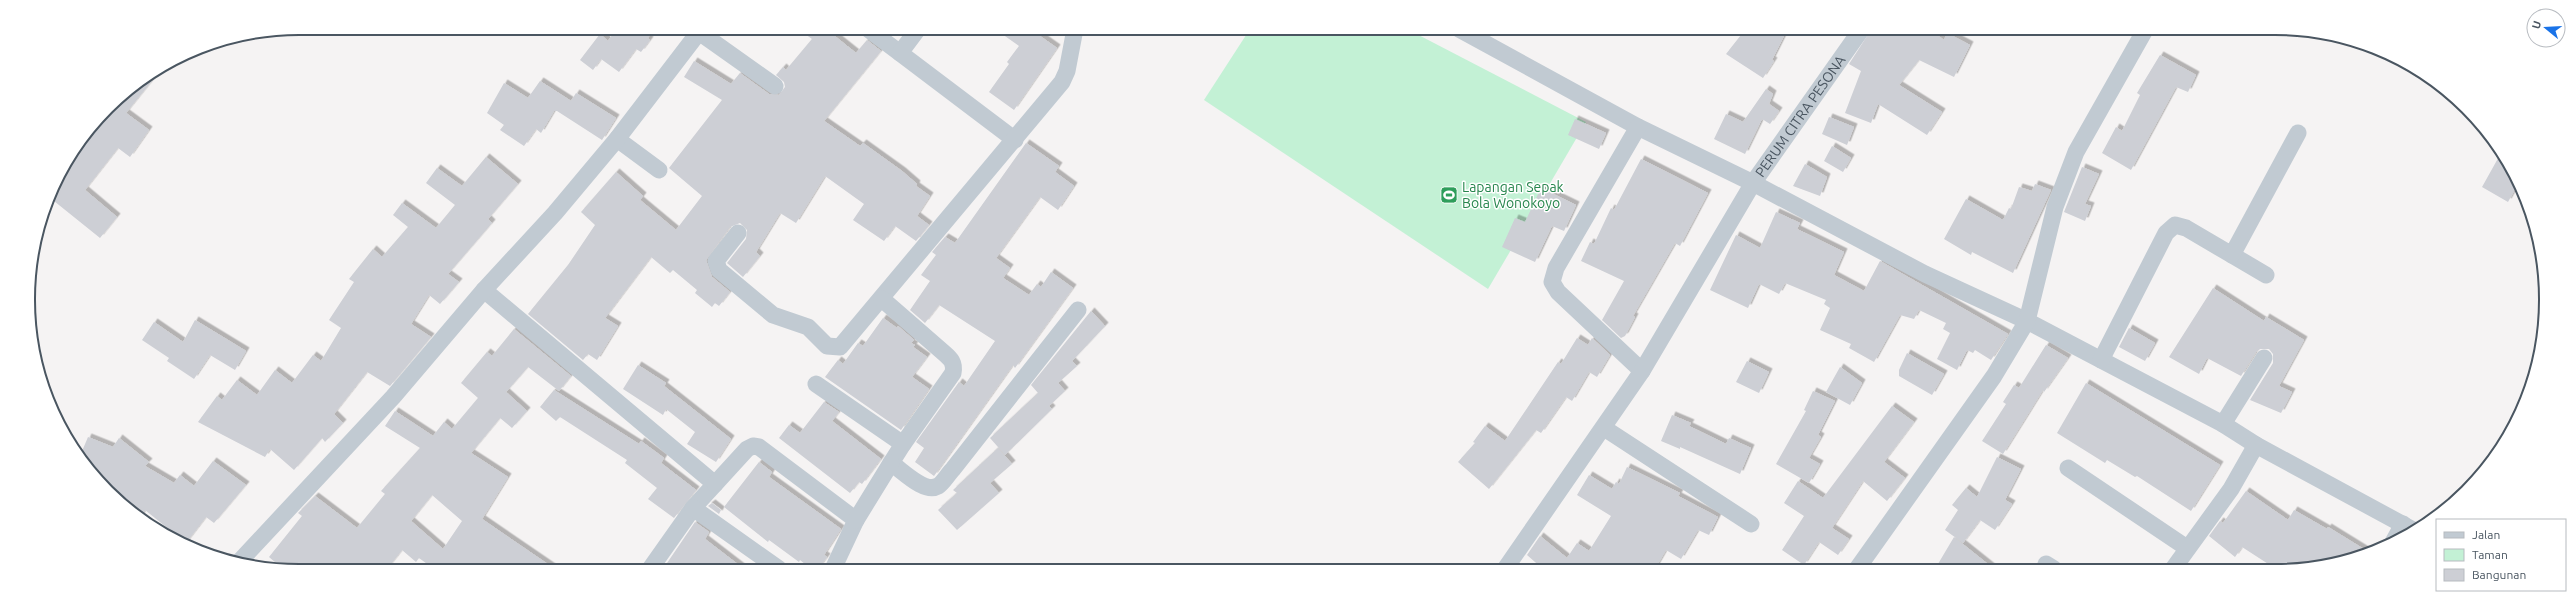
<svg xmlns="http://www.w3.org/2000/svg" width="2574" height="599" font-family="Ubuntu,sans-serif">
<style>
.green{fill:#c3f1d5}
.building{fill:#cdcfd5;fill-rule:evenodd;filter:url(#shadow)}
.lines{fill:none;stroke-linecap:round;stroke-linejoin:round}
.minor{stroke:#c1cad2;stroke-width:17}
.labels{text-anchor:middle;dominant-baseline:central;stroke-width:3;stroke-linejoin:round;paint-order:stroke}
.street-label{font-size:14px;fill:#4a5661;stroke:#fff}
.leisure-label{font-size:14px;fill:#27864d;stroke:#fff;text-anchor:start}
.rim{fill:none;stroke:#4a5661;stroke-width:2}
</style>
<defs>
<filter id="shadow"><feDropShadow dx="3.5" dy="-3.5" stdDeviation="0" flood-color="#0004"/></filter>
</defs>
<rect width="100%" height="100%" fill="#f5f3f3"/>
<path class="green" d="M1250,29H1407L1586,122L1488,289L1204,100Z"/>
<path class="building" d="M617,28H654L648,38L650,40L641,52L636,49L619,72L601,59L593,70L580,60L600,34L608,41Z
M798,29H826L856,53L867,40L881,51L824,121L860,146L863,143L902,171L917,184L916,186L930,196L917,216L929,225L916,241L895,226L884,241L853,220L864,204L825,176L796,223L780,213L756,252L760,256L743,277L727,263L746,239L747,230L740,223L730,227L706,260L712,277L730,292L719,306L715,303L712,307L695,293L697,290L673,270L670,273L651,257L605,318L618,326L597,360L588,354L583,360L528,314L568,265L595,225L581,212L616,172L643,196L640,200L676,230L702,196L669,168L722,100L684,77L694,61L731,84L740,73L769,94L779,95L785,87L784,82L776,75L783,67L786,70L812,39Z
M884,29H900L894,36Z
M995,29H1030L1057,48L1014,110L989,92L1009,64L1007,62L1019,46Z
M1745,30H1787L1772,60L1774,61L1763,78L1726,54Z
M1871,30H1930L1944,40L1947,33L1970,45L1954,77L1919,60L1899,85L1942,112L1927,135L1878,104L1871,123L1845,113L1861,71L1849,64Z
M2160,55L2196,75L2188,92L2176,87L2131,170L2102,153L2116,127L2122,131L2140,95L2137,93Z
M153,75L155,77L126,113L149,130L130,157L118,148L85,190L117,217L100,238L49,197L56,179L84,134L120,96Z
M540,81L571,101L576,93L616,118L602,140L557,111H554L541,133L536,129L524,146L500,130L504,125L487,113L504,83L528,98Z
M1766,89L1773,94L1769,104L1779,111L1770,124L1762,119L1745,154L1714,139L1726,114L1743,122Z
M1829,117L1854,127L1847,145L1822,134Z
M1575,119L1606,133L1599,149L1568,135Z
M1026,143L1059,166L1055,172L1074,186L1058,210L1040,197L996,258L1010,268L1003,278L1029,295L1037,284L1041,287L1051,272L1073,288L1015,368L1013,365L934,476L915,462L924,448L916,442L959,382L964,386L995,341L939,305L925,323L910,310L930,281L921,275L936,255L932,252L945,237L955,243Z
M1832,146L1851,158L1843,172L1824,161Z
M2501,153L2519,182L2508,202L2482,187Z
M486,157L518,184L488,219L492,223L448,274L459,282L440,304L429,295L411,324L431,337L390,386L367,372L334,414L343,423L325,442L322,438L294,470L270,449L265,457L198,422L217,396L222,400L237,380L257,395L275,370L292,383L313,355L321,361L341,328L329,320L354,282L349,279L373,249L382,257L408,227L393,215L402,203L436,228L455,205L426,183L437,168L462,186Z
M1641,159L1708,193L1680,246L1675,243L1633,316L1635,317L1625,336L1621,338L1602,320L1624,281L1581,261L1590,242L1594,244L1611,208L1614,210Z
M1805,164L1827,177L1820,196L1793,186Z
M2082,167L2099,174L2085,204L2091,206L2085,221L2064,212Z
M2035,184L2051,190L2013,273L1972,252L1971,255L1944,239L1966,199L2003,220L2009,208L2011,209L2019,187L2032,191Z
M1541,188L1576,205L1564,231L1552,226L1535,262L1502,247L1515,218L1525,222Z
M1776,212L1800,223L1797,229L1844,252L1834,275L1864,291L1880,261L2008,334L1991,360L1975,350L1973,353L1967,350L1957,370L1937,359L1950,333L1943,329L1946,323L1919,310L1914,319L1900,315L1874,362L1849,348L1851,344L1820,330L1830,308L1824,304L1826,300L1785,283L1779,294L1759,284L1748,308L1710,290L1736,235L1760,248Z
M2213,288L2264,321L2266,317L2304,340L2279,386L2292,392L2281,413L2250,400L2273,363V354L2269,349H2260L2256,352L2241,376L2207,358L2199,374L2169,357Z
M1091,311L1105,326L1072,361L1077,366L1058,383L1065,391L1049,406L1052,409L1005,455L990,438L1038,393L1031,385Z
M883,318L897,328L898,326L914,340L911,343L915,345L913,347L927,357L912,377L929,389L901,430L825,377L838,360L843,364L858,343L863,346Z
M195,320L246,351L235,370L210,355L194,379L167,361L169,358L142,340L154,322L183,342Z
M2129,328L2155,343L2145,361L2119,347Z
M514,329L571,376L559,391L528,367L506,392L527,411L512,428L500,418L471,453L508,477L482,519L555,569H434L419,558L416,562L402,550L387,569H283L269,557L302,516L298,513L315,496L357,528L385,494L381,491L420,448L385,426L395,411L433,436L444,422L452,429L478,398L461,383L487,352L492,356ZM432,495L462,521L443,549L411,521Z
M1577,338L1588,345L1592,338L1610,355L1597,377L1589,372L1572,401L1566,397L1541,433L1536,430L1489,489L1458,462L1475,443L1473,442L1485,426L1505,441L1558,362L1561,364Z
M2046,345L2068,358L2044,392L2043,390L2003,454L1982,441L2006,404L2003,402L2014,385L2019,388Z
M1907,353L1944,374L1932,395L1899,376V370Z
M1747,361L1769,372L1759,393L1736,382Z
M638,365L666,383L664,386L731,439L716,462L687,444L695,432L666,409L663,415L623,389Z
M1840,367L1862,383L1850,405L1826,392Z
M2086,383L2220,465L2191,511L2137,476L2135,477L2107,460L2105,463L2057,433Z
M554,390L639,444L641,441L664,458L661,463L696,490L674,518L648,499L657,488L625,463L627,460L560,417L556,421L540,407Z
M1813,391L1835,401L1818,435L1821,437L1809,458L1820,464L1809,483L1776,464L1806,411L1804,410Z
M824,402L839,412L832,421L881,459L862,484L859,482L850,493L779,438L789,425L800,433Z
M1892,406L1914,422L1884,462L1905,478L1887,501L1863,481L1832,528L1849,539L1838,555L1819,542L1804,565L1782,550L1804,516L1784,503L1798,481L1823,498Z
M1672,415L1691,423L1689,426L1726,444L1729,438L1751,448L1740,474L1680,447V449L1661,441Z
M88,437L113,447L119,438L149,462L145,466L174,483L180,475L194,486L213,461L246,485L214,523L206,517L186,543L145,510L140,518L125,507L128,501L102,480L101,483L84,465L80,456Z
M998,448L1012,464L990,483L999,493L957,530L938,510L957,493L953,490Z
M1997,457L2021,469L2005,500L2012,504L1995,530L1980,520L1963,543L1945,530L1958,510L1952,505L1966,488L1977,497Z
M759,462L772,472L769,477L841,529L824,555L827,557L818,569H811L800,560L799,562L769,540L768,542L724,507Z
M1627,467L1680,493L1678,496L1718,517L1709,535L1698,530L1681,559L1666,550L1655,569H1543L1527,555L1540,536L1567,558L1577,543L1589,551L1611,516L1577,495L1589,475L1612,489L1616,482L1619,484Z
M2246,491L2288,520L2294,510L2327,529L2328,527L2367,551L2310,569H2276L2242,547L2235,557L2209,536L2220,521L2223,523Z
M712,503L721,510L719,514L708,506Z
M695,522L709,532L705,539L744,569H663Z
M1954,537L1994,569H1935Z"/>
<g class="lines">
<g class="minor">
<path d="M868,29L900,53"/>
<path d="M918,29L900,53L1015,140"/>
<path d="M1459,29L1638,127L1753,183L1925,274L2027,321L2223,424L2256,445L2413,530"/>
<path d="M699,32L775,86"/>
<path d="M1638,127L1556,268L1552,282L1558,292L1642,371"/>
<path d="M617,139L659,170"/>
<path d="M738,233L716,261L719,270L773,315L808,327L827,346L840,347L1062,82L1067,71L1075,29"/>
<path d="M2232,255L2266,275"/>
<path d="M484,290L715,484L693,508L650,569"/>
<path d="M882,299L944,353C951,359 955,363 953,373L903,444"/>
<path d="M2101,360L2166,233L2175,225L2186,228L2232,255L2298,133"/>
<path d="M816,384L903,444L891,463C902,470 924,494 938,486C943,483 948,474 953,469L1078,310"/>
<path d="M2223,424L2264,358"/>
<path d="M1604,428L1751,524"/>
<path d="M2068,468L2187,548"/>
<path d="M715,484L747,449L753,446L759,447L856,520L833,569"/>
<path d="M693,508L779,569"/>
<path d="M856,520L891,463"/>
<path d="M2392,544L2403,524"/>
<path d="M238,563L393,397L484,290L555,213L617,139L702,28"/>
<path d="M2046,564L2054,569"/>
<path id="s1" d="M1505,569L1642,371L1753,183L1861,30"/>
<path d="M1857,569L1994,376L2027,321L2055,207L2076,152L2145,30"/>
<path d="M2173,569L2231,489L2256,445"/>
</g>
</g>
<defs>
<g id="stadium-square" transform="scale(0.9)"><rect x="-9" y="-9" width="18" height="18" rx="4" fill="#2e9e5b" stroke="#fff"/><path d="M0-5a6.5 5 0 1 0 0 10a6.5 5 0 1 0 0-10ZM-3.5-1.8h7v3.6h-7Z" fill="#fff"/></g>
</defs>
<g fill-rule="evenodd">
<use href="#stadium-square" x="1449" y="195"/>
</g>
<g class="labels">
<g class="street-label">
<text stroke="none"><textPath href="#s1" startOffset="541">PERUM CITRA PESONA</textPath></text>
</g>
<g class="leisure-label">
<text x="1462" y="187">Lapangan Sepak<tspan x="1462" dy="16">Bola Wonokoyo</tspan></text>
</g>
</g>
<path d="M0 0H2574V599H0ZM299 35H2275A264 264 0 0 1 2539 299V300A264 264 0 0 1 2275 564H299A264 264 0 0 1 35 300V299A264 264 0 0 1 299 35Z" fill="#fff" fill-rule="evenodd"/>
<path class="rim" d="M299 35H2275A264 264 0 0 1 2539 299V300A264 264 0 0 1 2275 564H299A264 264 0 0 1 35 300V299A264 264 0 0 1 299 35Z"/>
<rect x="2436" y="519" width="130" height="72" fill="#ffffff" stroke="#b7bbc0"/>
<rect x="2444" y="532" width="20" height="6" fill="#c1cad2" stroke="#b7bbc0"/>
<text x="2472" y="539" font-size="12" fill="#4a5661">Jalan</text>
<rect x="2444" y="549" width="20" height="12" fill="#c3f1d5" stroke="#b7bbc0"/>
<text x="2472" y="559" font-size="12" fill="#4a5661">Taman</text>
<rect x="2444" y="569" width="20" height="12" fill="#cdcfd5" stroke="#b7bbc0"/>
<text x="2472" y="579" font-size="12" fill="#4a5661">Bangunan</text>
<g transform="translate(2546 28) rotate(288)"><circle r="19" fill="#ffffff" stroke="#b7bbc0"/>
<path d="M0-3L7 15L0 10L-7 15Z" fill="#1a73e8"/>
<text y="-6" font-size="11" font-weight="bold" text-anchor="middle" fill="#4a5661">U</text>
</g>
</svg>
